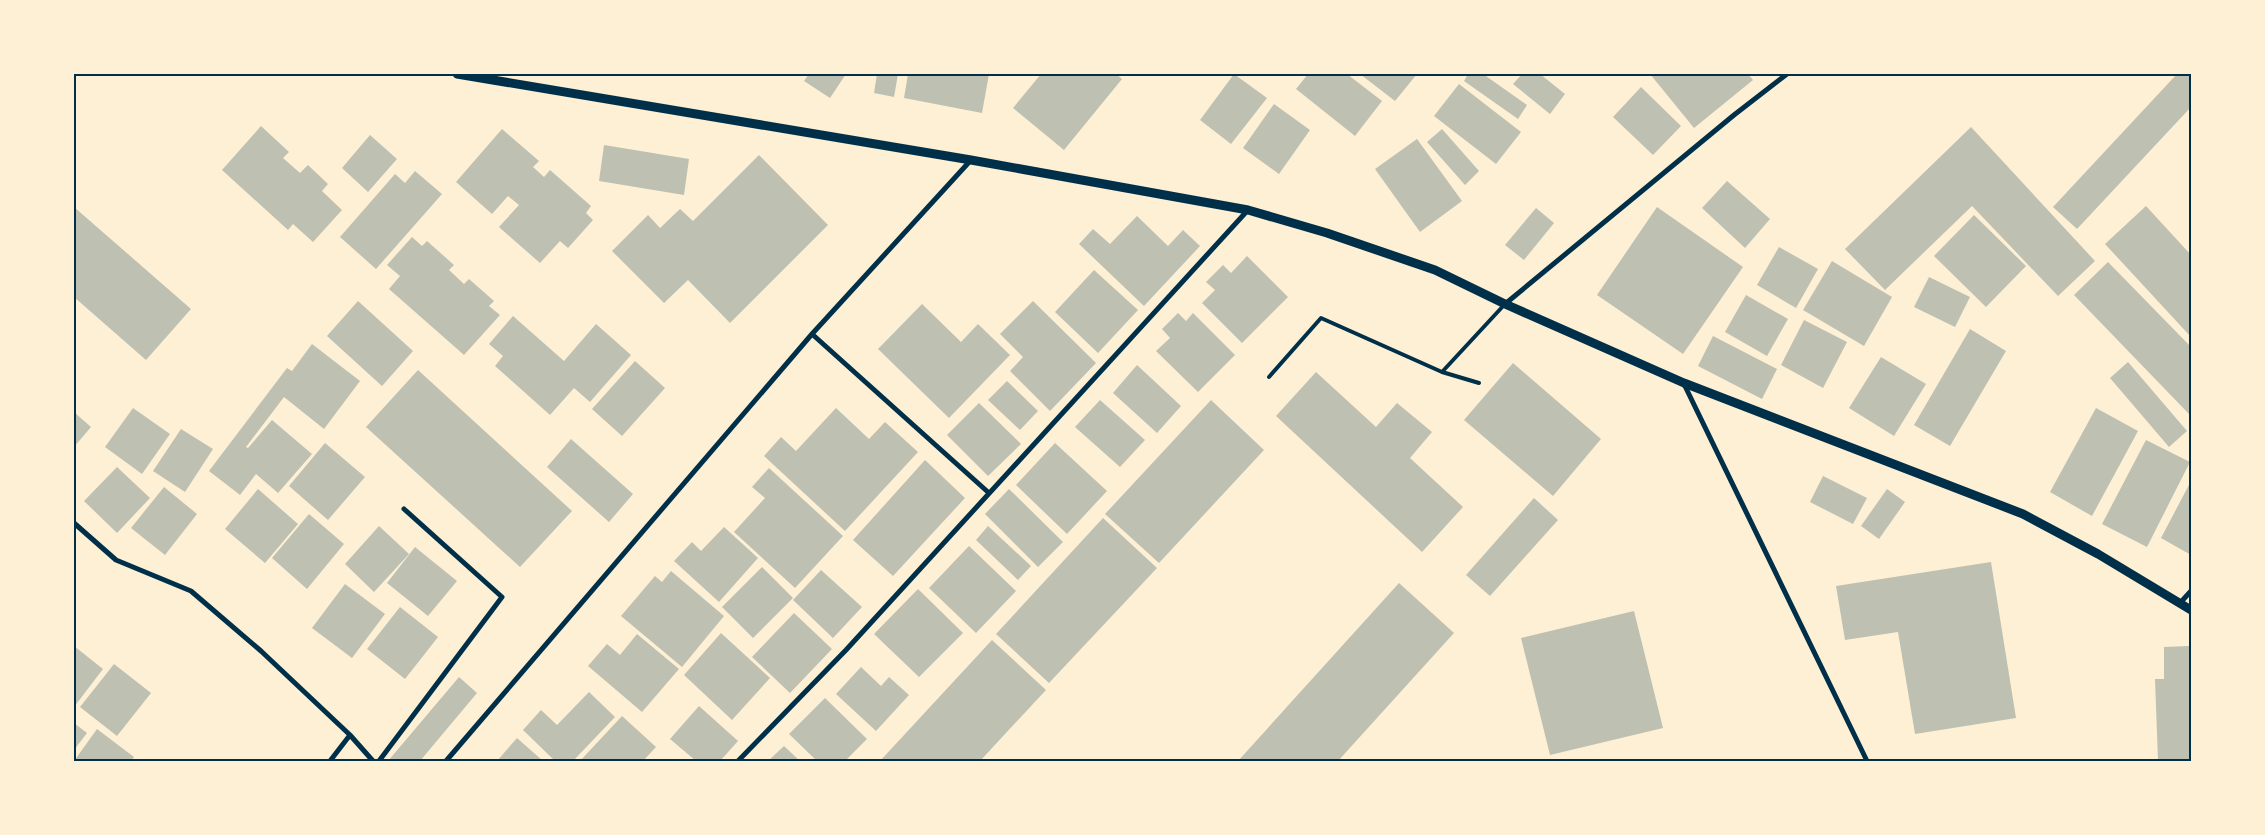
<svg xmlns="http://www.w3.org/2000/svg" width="2265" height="835" font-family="'Roboto Condensed',sans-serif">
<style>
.building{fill:#bec0b2}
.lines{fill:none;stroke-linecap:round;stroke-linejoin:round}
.service{stroke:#003049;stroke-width:4}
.minor{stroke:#003049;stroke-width:5}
.tertiary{stroke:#003049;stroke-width:9}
.neatline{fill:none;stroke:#003049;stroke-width:2}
</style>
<rect width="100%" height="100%" fill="#fdf0d5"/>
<path class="building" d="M809,74H846L830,98L804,81Z
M877,74H898L894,97L874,93Z
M908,74H989L982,113L904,98Z
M1041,74H1116L1122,79L1064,150L1013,108Z
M1234,74L1267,98L1231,144L1200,120Z
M1308,74H1347L1382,101L1355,136L1296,89Z
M1360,74H1417L1395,101Z
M1468,74H1483L1527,105L1518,119L1464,81Z
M1522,74H1540L1565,94L1550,114L1513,84Z
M1650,74H1748L1753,80L1694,128Z
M2177,74H2191V107L2077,229L2053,207Z
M1459,84L1521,132L1496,164L1434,116Z
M1641,87L1681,126L1653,155L1613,117Z
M1274,104L1310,130L1279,174L1243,148Z
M261,126L289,152L283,158L300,173L308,165L328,184L322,191L342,210L313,242L293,224L288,230L222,170Z
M1971,127L2095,261L2058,296L1972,206L1885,290L1845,249Z
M502,129L539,161L533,167L544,177L550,170L591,206L586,213L593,220L568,248L560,241L540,263L499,227L519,205L508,196L492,214L456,182Z
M1442,129L1479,171L1465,185L1427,142Z
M370,135L397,159L368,192L342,168Z
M1417,139L1462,201L1420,232L1375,169Z
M604,145L689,159L684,195L599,181Z
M759,155L828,225L730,323L688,280L664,303L612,251L648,215L660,228L680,209L693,221Z
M415,171L442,194L376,269L340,237L395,174L405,183Z
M1727,181L1770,219L1745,248L1702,208Z
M2146,206L2191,255V337L2105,244Z
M74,207L191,309L146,360L74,297Z
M1657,207L1743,267L1683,354L1597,295Z
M1536,208L1554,223L1524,260L1505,245Z
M1974,215L2026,266L1986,307L1934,256Z
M1137,216L1168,246L1183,230L1200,246L1144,306L1079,244L1093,229L1110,244Z
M412,237L422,246L427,241L454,265L449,270L464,284L469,279L494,301L489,306L500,315L464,355L389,289L400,276L387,265Z
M1779,247L1818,269L1796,308L1757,285Z
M1247,256L1288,297L1242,343L1202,303L1215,290L1206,282L1223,265L1231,273Z
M1832,261L1892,297L1864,346L1803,310Z
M2108,262L2191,347V412L2189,414L2074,295Z
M1094,270L1138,310L1098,353L1055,312Z
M1929,277L1970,297L1955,327L1914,307Z
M1746,295L1788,319L1767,356L1725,332Z
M358,301L413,351L382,386L327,336Z
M1033,301L1096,363L1050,411L1010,371L1023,357L1000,334Z
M922,304L961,342L978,324L1010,355L949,418L878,349Z
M1178,313L1186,321L1193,313L1235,355L1198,392L1156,351L1170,338L1162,329Z
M513,316L564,361L596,324L631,355L590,402L574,388L550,415L495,366L503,356L489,344Z
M1804,320L1847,342L1823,388L1781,365Z
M1970,329L2006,351L1950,446L1914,425Z
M1713,336L1777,369L1762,399L1698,366Z
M312,344L360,381L324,429L284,397L246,447L248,448L272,420L312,454L278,493L256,474L240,495L209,471L287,368L292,371Z
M1881,357L1926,384L1894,436L1849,408Z
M635,361L665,388L622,436L592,409Z
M2128,362L2187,431L2169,447L2110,378Z
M1513,363L1601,439L1553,496L1464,420Z
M1137,365L1181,406L1157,433L1113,393Z
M418,370L572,511L520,567L366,427Z
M1316,372L1376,427L1397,403L1432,432L1410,458L1463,507L1422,552L1276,416Z
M1007,381L1038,411L1020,430L988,400Z
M1100,400L1145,440L1120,467L1075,427Z
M1211,400L1264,450L1159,563L1105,514Z
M979,403L1021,444L988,476L947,435Z
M133,408L170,434L142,474L105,447Z
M836,408L869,439L885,422L918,452L845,531L764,456L781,437L796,451Z
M2096,408L2138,431L2092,516L2050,492Z
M74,412L91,427L74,447Z
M181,429L213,449L185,492L153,471Z
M571,439L633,494L609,522L547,467Z
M2146,440L2190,462L2147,547L2102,524Z
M325,443L365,477L328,520L289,486Z
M1055,443L1107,491L1067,534L1016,485Z
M925,460L965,498L893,576L853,540Z
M117,467L150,498L117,533L84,501Z
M769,468L843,536L795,588L734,532L765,498L752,487Z
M1823,476L1867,498L1853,524L1810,502Z
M2191,481V555L2161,538Z
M164,487L197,514L165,555L131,528Z
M258,489L298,524L265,563L225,529Z
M1009,489L1063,542L1038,567L985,514Z
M1887,489L1905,502L1879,539L1861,526Z
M1534,498L1558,520L1490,596L1466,575Z
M309,514L344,544L307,589L272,558Z
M1103,518L1157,568L1049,683L996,634Z
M379,526L409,554L374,592L345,564Z
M988,526L1031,566L1018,580L976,540Z
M724,527L758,558L719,602L674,561L692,542L701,551Z
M969,546L1016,591L976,633L929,588Z
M415,547L457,581L428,616L387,583Z
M1991,562L2016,718L1915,734L1898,632L1845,640L1836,586Z
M762,567L793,598L753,638L722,607Z
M821,570L862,607L833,638L793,600Z
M671,571L724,616L682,667L621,616L655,576L662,582Z
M1399,583L1454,633L1338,761H1238Z
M345,584L385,614L352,658L312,628Z
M918,589L963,633L919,677L874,634Z
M400,607L438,637L405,679L367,649Z
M1634,611L1663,728L1550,755L1521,638Z
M794,613L832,649L790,693L752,657Z
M721,633L770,678L732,720L684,675Z
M637,634L679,669L642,712L588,666L607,644L620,655Z
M992,640L1046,690L980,761H880Z
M74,646L103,669L74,707Z
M2189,646L2191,761H2158L2155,679H2164V647Z
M114,664L151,693L117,736L80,707Z
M861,667L881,686L889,677L909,695L876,731L836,694Z
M459,677L477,693L420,761H388Z
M589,692L615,717L573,761H555L523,730L541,710L557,725Z
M825,698L867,739L845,761H817L789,734Z
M699,706L738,741L720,761H696L670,739Z
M622,716L656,747L643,761H580Z
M74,723L87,733L74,750Z
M97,729L134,757L131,761H74Z
M517,738L543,761H497Z
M784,746L800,761H768Z"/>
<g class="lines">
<path class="service" d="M1442,372L1505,304
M1269,377L1321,318L1442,372L1479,383"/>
<path class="minor" d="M1505,304L1734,115L1787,74
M812,334L989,493
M1684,384L1867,761
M74,523L116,560L191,591L261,651L350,735L330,761
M2180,603L2191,591
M350,735L373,761
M379,761L502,597L404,509
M446,761L812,334L971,160
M738,761L846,650L1248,210"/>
<path class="tertiary" d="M457,74L971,160L1248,210L1327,233L1435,270L1505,304L1684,383L2023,514L2098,554L2191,610"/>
</g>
<rect width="2265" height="835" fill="none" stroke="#fdf0d5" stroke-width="150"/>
<rect x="75" y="75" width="2115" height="685" class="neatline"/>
</svg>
